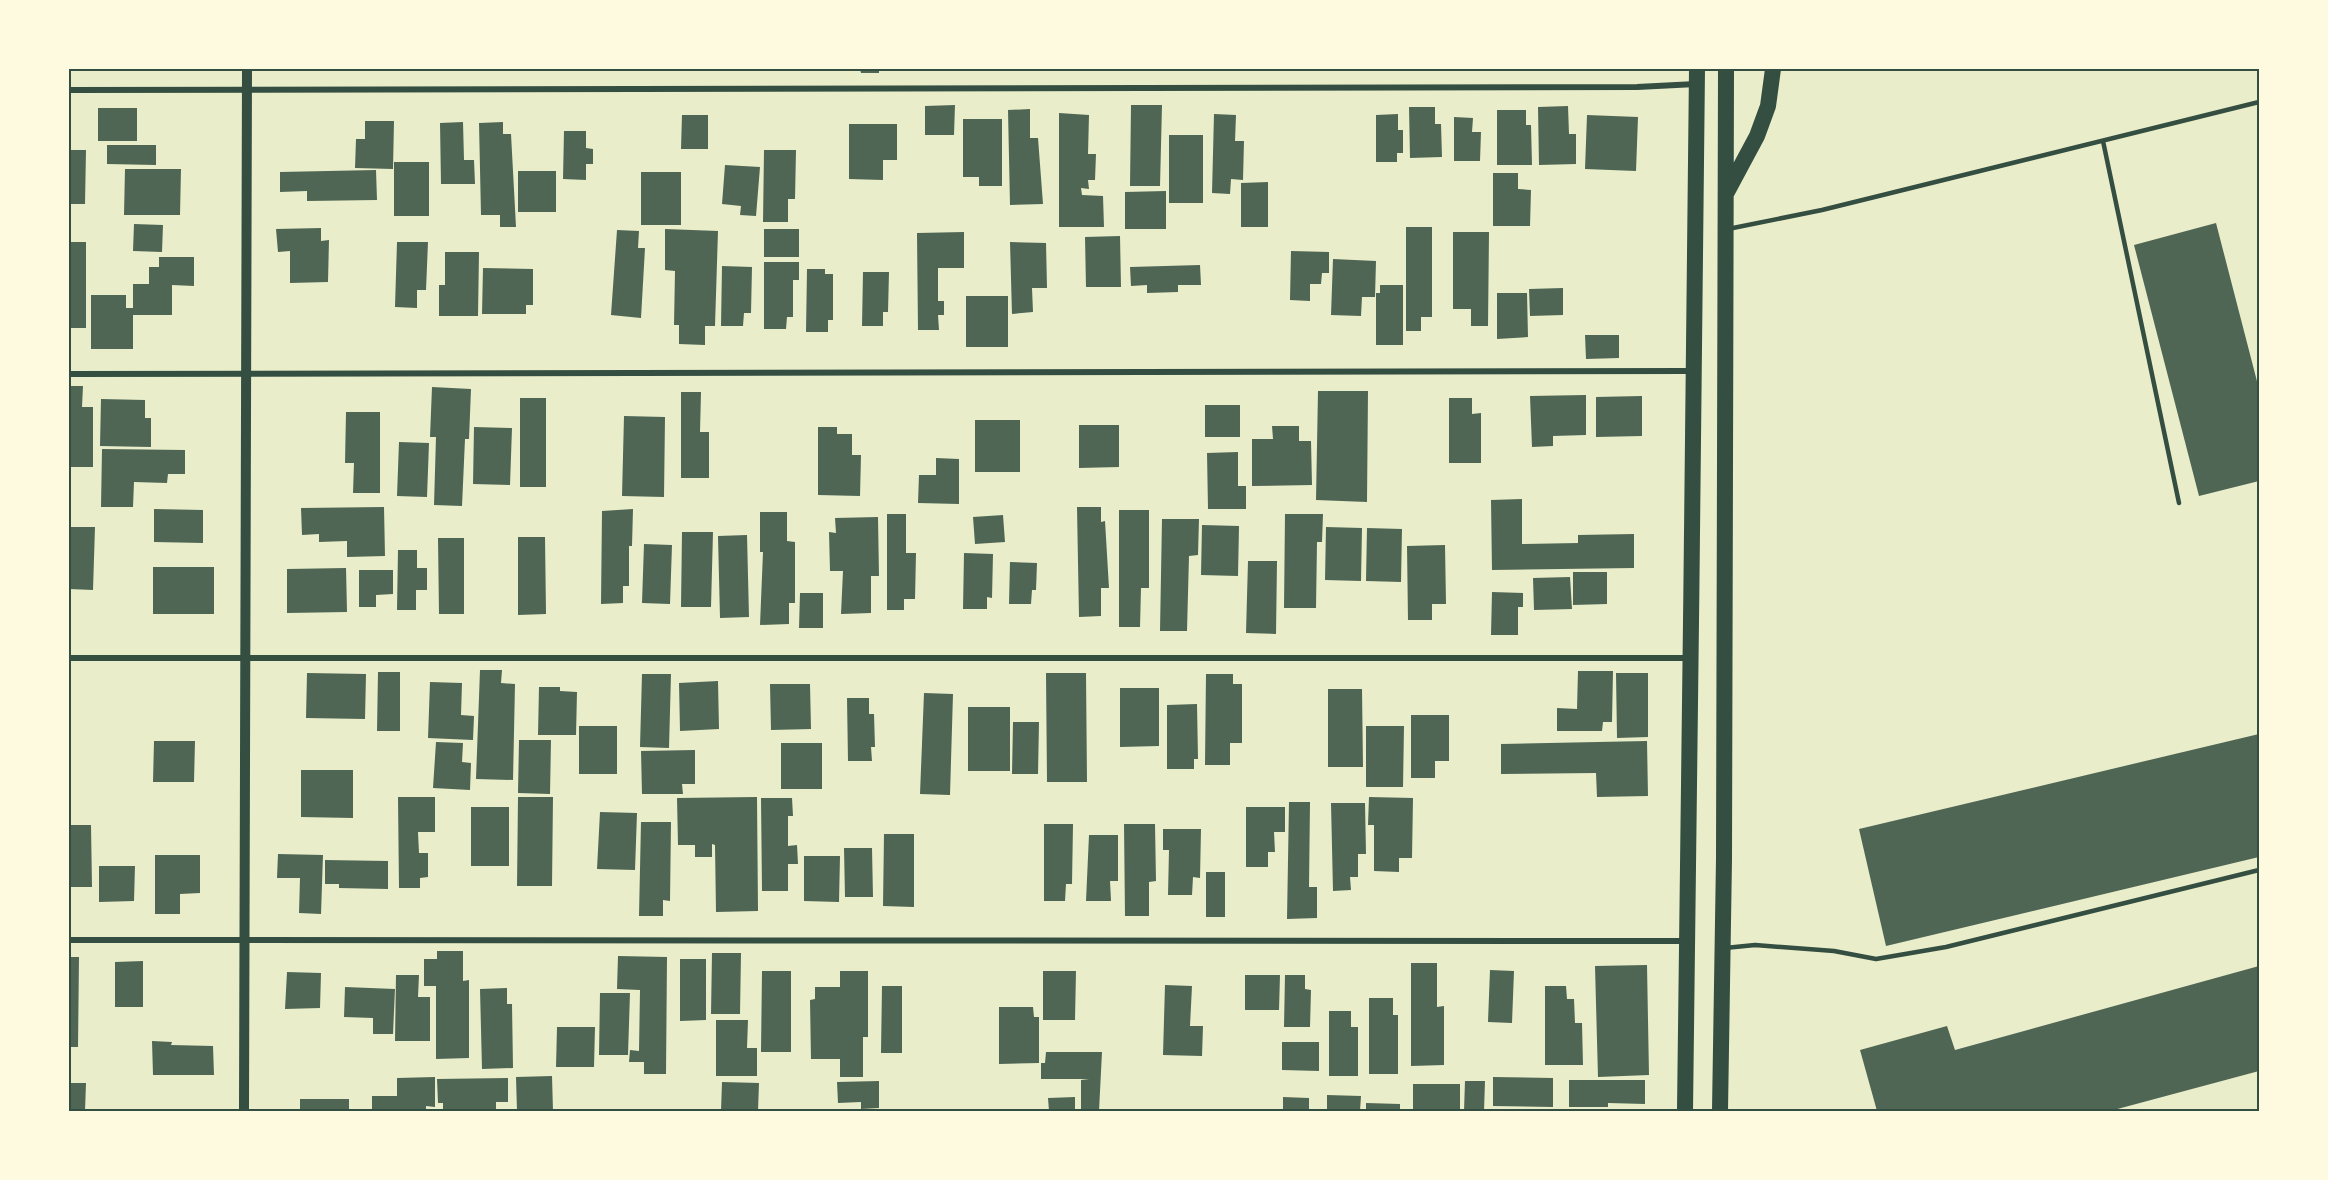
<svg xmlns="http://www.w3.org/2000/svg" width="2328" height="1180" font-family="Quicksand,sans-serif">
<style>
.building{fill:#4f6655}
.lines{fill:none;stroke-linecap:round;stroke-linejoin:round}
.service{stroke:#344e41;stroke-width:4.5}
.minor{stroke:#344e41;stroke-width:6}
.tertiary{stroke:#344e41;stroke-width:10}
.trunk{stroke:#344e41;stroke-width:16}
.neatline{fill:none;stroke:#344e41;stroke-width:2}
</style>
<rect width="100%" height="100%" fill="#e9edc9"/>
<path class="building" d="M860,69H879V73H861Z
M955,105L954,135H925V106Z
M1131,105H1162L1160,186H1130Z
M1568,106L1569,134H1576V164L1539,165L1538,107Z
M1409,107H1435V124H1441L1442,157L1410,158Z
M98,108H137V141H98Z
M1030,109V138H1038L1043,204L1010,205L1008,110Z
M1497,110H1526V125H1531L1532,165H1497Z
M1059,113L1089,115L1088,154H1096L1095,180H1088L1089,189L1081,188L1082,195L1103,196L1104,227H1059Z
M1214,114L1236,115L1235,141H1244L1243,180L1231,179L1230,194L1212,193Z
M1398,114V130H1403V153H1397V162H1376V115Z
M682,115H708V149H681Z
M1587,115L1638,117L1636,171L1585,169Z
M1454,117L1473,118L1472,132H1481L1480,161H1454Z
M963,119H1002V186H979V177H963Z
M365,121H394L393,169L355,168L356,139H365Z
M463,122L464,160H474L475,184H441L440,123Z
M503,122V134H511L516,227H500V215H481L479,123Z
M849,124H897V160H883V180L849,179Z
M564,131H586V148L593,149V164H586V180L563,179Z
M1169,135H1203V203H1169Z
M107,145H156V165L107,164Z
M69,150H86L85,204H69Z
M764,150H796L795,199H788V222H763Z
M394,162H429V216H394Z
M725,165L760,167L756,216L740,215L741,206L722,204Z
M125,169H181L180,215H124Z
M376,170L377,200L307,201V191L280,192V172Z
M518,171H556V212H518Z
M641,172H681V225H641Z
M1493,173H1518V189L1531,190L1530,226H1493Z
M1268,182V227H1241V183Z
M1166,191V229H1125V192Z
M2216,223L2259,389V481L2199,496L2134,245Z
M134,224L163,225L162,252L133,251Z
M1406,227H1432V317H1421V331H1406Z
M321,228V241L329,240L328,282L290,283V251L278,252L276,229Z
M665,229L718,231L715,326H705V345L679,344V325H674L675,271L665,270Z
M764,229H799V257H764Z
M617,230L639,231L638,248H645L641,318L611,315Z
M964,232V268H938V301H944V315H938L939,330H918L917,233Z
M1453,232H1489L1488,326H1471V309H1453Z
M1120,236L1121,287H1086L1085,237Z
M69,242H86V328H69Z
M397,242H428L426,290H417V308L395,307Z
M1010,242L1046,243L1047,288H1032L1033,312L1012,314Z
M1291,251L1329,252V273H1322L1321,284H1310V301L1290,300Z
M445,252H479L478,316H439V285H445Z
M159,257H194V286L172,285V315H133V349H91V295H126V308H133V284H149V267H159Z
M1333,259L1376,261L1375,297H1362L1361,316L1331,315Z
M764,262H799V280H793V317H787L786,329H764Z
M1200,265L1201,285H1178V292L1147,293V285L1131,286L1130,267Z
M722,266L752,267L751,313H744L743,326H721Z
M483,268L533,269V305H526V314H482Z
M807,269H825V274H833V320H828V332H806Z
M863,272H889L888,312H883V326H862Z
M1380,285H1403V345H1376V293H1380Z
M1563,288V315L1530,316L1529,289Z
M1497,293H1527L1528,337L1497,339Z
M966,296H1008V347H966Z
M1585,335H1619V358L1586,359Z
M69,386H83L82,407H93V467H69Z
M432,387L471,389L469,439H465L462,506L434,505L436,437H430Z
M1318,391H1368L1367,502L1316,500Z
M681,392H701L700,432H709V478H681Z
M1586,395V435L1553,436V446L1532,447L1530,396Z
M1642,396V436L1596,437V397Z
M520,398H546V487H520Z
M1449,398H1472V414L1481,413V463H1449Z
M101,399L145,400V418H151V447L100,446Z
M1205,405H1240V437H1205Z
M346,412H380V493H353L354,463H345Z
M624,416L665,417L664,497L622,496Z
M975,420H1020V472H975Z
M1079,425H1119V467L1079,468Z
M1272,426H1299V441H1311L1312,485L1252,486V439H1273Z
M474,427L512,428L510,485L473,484Z
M818,427H837V434H852V455H861L860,496L818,495Z
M399,442L429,443L427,497L397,496Z
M102,449L185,450V474H168L167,483L134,482L133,507H101Z
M1238,452V486H1246V509H1208L1207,453Z
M936,458L959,459V504L918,503L919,475H936Z
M1522,499V544L1578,543V535L1634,534V568L1492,570L1491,500Z
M384,507L385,556L347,557V541L319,542V534L302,535L301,508Z
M1077,507H1101V522L1105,521L1109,588H1101V616L1079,617Z
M154,509L203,510V543L154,542Z
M633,509L632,546H629V586H623V603L601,604L602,511Z
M1119,510H1149V588H1141L1140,627H1119Z
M760,512H787V541L795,542V603H789V624L760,625L763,552H760Z
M887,514H906V553H916L915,599H904V610H887Z
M1285,514H1323L1322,542H1317L1316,608H1284Z
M1003,515L1005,542L975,544L973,517Z
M878,517L879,576H871V613L841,614L843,571H830L829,532L836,533L835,518Z
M1162,519H1199L1198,555L1189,556L1187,631H1160Z
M1202,525L1239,526L1238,576L1201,575Z
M69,527H95L93,590L69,589Z
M1326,527L1362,528L1361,581L1325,580Z
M1367,528L1402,529L1401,582L1366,581Z
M682,532H713L711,607H681Z
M747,535L749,617L720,618L718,536Z
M518,537H545L546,614L518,615Z
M438,538H464V614H439Z
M644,544L672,545L670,604L642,603Z
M1445,545L1446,604H1432V620H1408L1407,546Z
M398,550H417V568H427V590H416V610H397Z
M964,553L993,554L992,598L987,597V609H963Z
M1248,561H1277L1276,634L1246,633Z
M1010,562L1037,563L1036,590H1032L1031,604H1009Z
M153,567H214V614H153Z
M346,568L347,612L287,613V569Z
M359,570H393V594L376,595V607H359Z
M1573,572H1607V604L1573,605Z
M1570,577L1572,609L1534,610L1533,578Z
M1492,592L1523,593V607H1518V635H1491Z
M800,593H823V628H799Z
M480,670H502L501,683L515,684L513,780L476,779Z
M1578,671H1613L1612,722H1603L1602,731H1557V708L1577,709Z
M378,672H400V731H377Z
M307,673L366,674L365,719L306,718Z
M1046,673H1086L1087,782H1047Z
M1616,673H1648V737L1617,738Z
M642,674H671L669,748L640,747Z
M1206,674H1233V684H1242V743H1230V765H1205Z
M718,681L719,729L680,731L679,683Z
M430,682L462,683L461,715L474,716L473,740L428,738Z
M770,684H810L811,729L771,730Z
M539,687H560V691L577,692L576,735H538Z
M1120,688H1159V746L1120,747Z
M1328,689H1362L1363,767H1328Z
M924,693L953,694L950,795L920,794Z
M847,698H869V714H874L875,747H871L872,761H848Z
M1197,704L1198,759H1194V769H1167V705Z
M968,707H1010V771H968Z
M1411,715H1449V761H1435V778H1411Z
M1013,722H1039L1038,774H1012Z
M579,726H617V774H579Z
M1366,726H1404L1403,787H1366Z
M2259,734V857L1886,946L1859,829Z
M519,740H551L550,794L518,793Z
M154,741H195L194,782H153Z
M1647,741L1648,796L1597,797L1596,773L1501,774V744Z
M436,742L463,743L462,762L471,763L470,790L433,788Z
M781,743H822V789H781Z
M695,750V784H682L683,794H642L641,751Z
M301,770H353V818L301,817Z
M398,797H435V832H418L419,853H428V877L420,878V888H399Z
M518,797H553L552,886H517Z
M757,797L758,911L716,912L715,845L712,844V857H695V845H678L677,798Z
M1369,797L1413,798L1412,858H1399V872L1374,871V825H1368Z
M761,798H792L793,816H788V846L797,845L798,864H788V891H762Z
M1289,802H1310L1309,887H1317V918L1287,919Z
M1331,803H1365L1366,854H1358V877H1350L1351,890L1333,891Z
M471,807H509V866H471Z
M1246,807H1285V832H1274L1275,852H1268V867H1246Z
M600,812L637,813L635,870L597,869Z
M641,822H671L670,901L663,900V916H639Z
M1044,824H1073L1072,884H1066L1065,901H1044Z
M1124,824H1155L1156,881L1149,882V916H1125Z
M69,825H91L92,887H69Z
M1163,829H1201L1200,878L1193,877L1192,895H1168L1169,850H1163Z
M884,834H914V907L883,906Z
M1089,835H1118V881H1110L1111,901H1086Z
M844,848H872L873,897H845Z
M278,854L323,855L321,914L299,913L300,878H277Z
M155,855H200V893L180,894V914H155Z
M804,856H840L839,902L804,901Z
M325,860L388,861V889L339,888V884H325Z
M99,866H135L134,901L99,902Z
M1206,872H1225V917H1206Z
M437,951H463V981L469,980V1058L436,1059V986H424V959H437Z
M712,953H741L740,1014H711Z
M618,956L667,957L666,1074H644V1062H629L630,1050L639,1051L640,990L617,989Z
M69,957H79L78,1047H69Z
M680,959H706V1020L680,1021Z
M143,961V1007H115V962Z
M1411,963H1437V1007L1444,1006V1065L1411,1066Z
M1647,965L1649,1075L1598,1077L1595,966Z
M2259,966V1071L2110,1111H1877L1860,1050L1947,1026L1955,1050Z
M1490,970L1514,971L1512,1023L1488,1022Z
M762,971H791V1052H761Z
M840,971H868V1037H863V1077H840V1059H811L810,1000L815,999V987H840Z
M1043,971H1076L1075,1020H1043Z
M287,972L321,973L320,1008L285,1009Z
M396,975H419L418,997H430V1041H395Z
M1245,975H1280L1279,1010H1245Z
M1285,975H1305V989L1311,990L1310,1027H1284Z
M1165,985L1192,986L1190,1026H1203L1202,1056L1163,1055Z
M882,986H902V1053H881Z
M1545,986H1566L1567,999H1574L1575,1023H1582L1583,1065H1545Z
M345,987L395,989L393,1034H373V1018L344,1017Z
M507,988V1004H512L513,1068L482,1069L480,989Z
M600,993H630L628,1055H599Z
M1369,998H1393V1015H1398V1074H1369Z
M999,1007H1033L1034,1017H1039V1063L999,1064Z
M1329,1011H1351V1027H1358V1076H1329Z
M716,1020H748L747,1048H757V1076H716Z
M557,1027H595L594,1067H556Z
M152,1041L172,1042L171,1045L213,1046L214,1075H153Z
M1282,1042H1319V1071L1282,1070Z
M1046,1052H1102L1099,1111H1081V1080L1089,1079H1041V1063H1045Z
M552,1076L553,1111H517L516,1077Z
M435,1077V1107L426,1106V1111H372V1096H397V1078Z
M1493,1077L1553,1078V1107L1493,1106Z
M508,1078V1102H496V1111H443V1103H438L437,1079Z
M1569,1080H1645V1104L1608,1103V1107H1569Z
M879,1081V1108L861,1109V1102L838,1103L837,1082Z
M1465,1081H1485L1484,1111H1464Z
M722,1082L759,1083L758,1111H721Z
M69,1083H86L85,1111H69Z
M1413,1084H1460V1111H1413Z
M1327,1095L1361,1096L1360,1111H1327Z
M1075,1097V1111H1049L1048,1098Z
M1283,1097L1309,1098V1111H1283Z
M300,1099H349V1111H300Z
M1366,1103L1400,1104V1111H1366Z"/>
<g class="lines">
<path class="service" d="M2103,141L2179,503
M1728,229L1822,210L2259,102
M1725,948L1755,945L1834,951L1876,959L1946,947L2259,870"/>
<path class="minor" d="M69,90L1637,87L1696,84
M69,374L1691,371
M69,658H1690
M69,940L1685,941"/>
<path class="tertiary" d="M244,1111L247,69"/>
<path class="trunk" d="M1727,192L1757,136L1768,106L1773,69
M1685,1111C1691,764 1692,416 1697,69
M1720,1111L1724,859L1726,69"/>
</g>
<rect width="2328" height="1180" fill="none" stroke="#fefae0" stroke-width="141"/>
<rect x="70" y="70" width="2188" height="1040" class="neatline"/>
</svg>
